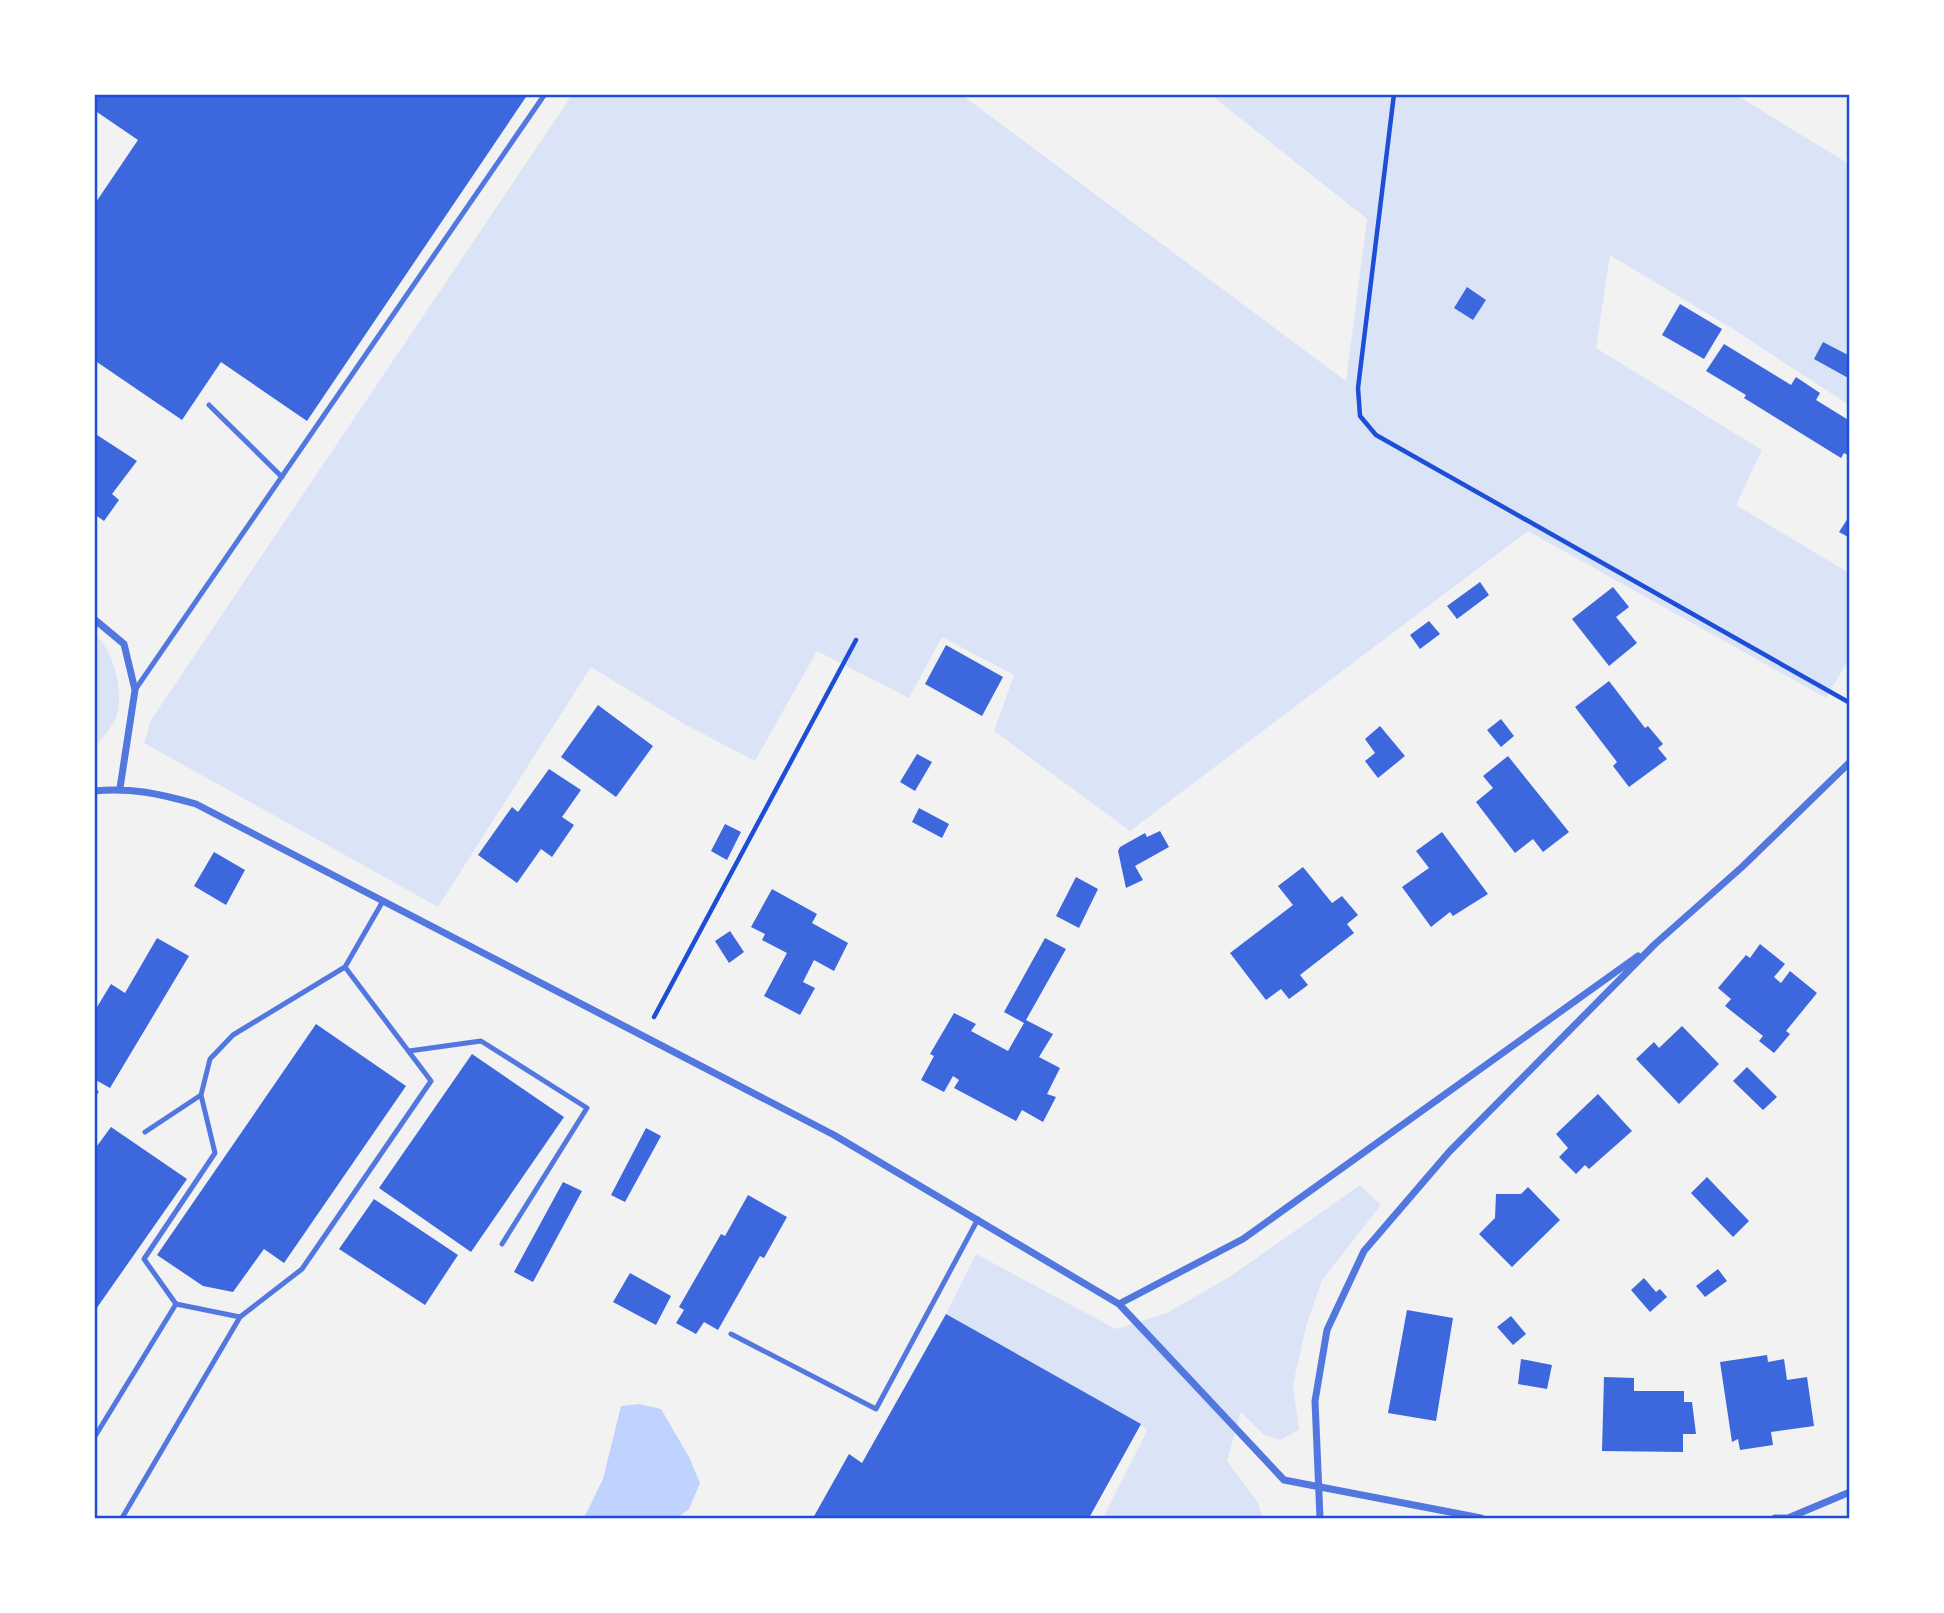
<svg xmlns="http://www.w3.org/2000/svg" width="1944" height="1613" font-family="'Nunito Sans',sans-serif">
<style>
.green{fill:#dbe4f7}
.water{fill:#bfd3fe}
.building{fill:#3d67dc}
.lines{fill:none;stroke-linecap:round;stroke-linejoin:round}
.path{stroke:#1d4ed8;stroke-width:4.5}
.service{stroke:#5277de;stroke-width:5}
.minor{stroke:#5277de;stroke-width:7}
.neatline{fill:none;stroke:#1d4ed8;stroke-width:2.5}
</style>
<rect width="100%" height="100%" fill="#f2f2f2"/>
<path class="green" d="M572,95H962L1346,381L1367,219L1211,95H1736L1849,164V405L1733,329L1610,255L1596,348L1762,450L1736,505L1849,573V659L1826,698L1528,531L1130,831L994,731L1014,675L942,637L909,698L817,651L755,761L686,725L591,667L438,907L144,743L151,720Z
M94,634C113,648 124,691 117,715C114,725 102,739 95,746Z
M1360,1185L1381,1205L1322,1280L1306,1327L1293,1385L1299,1430L1280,1440L1263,1434L1241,1412L1227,1461L1258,1503L1263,1518H1103L1147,1431L1141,1424L946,1314L976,1254L1116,1329L1167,1313L1231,1276Z"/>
<path class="water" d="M639,1404L661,1409L689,1457L700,1483L689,1509L677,1518H584L603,1479L621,1406Z"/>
<path class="building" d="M94,94H528L307,421L221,362L182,420L94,360V205L138,140L94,110Z
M1467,287L1486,300L1473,320L1454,308Z
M1680,304L1722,329L1704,359L1662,335Z
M1823,342L1850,356V379L1814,359Z
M1724,344L1791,385L1796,377L1820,393L1816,400L1850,421V456L1844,453L1841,458L1744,398L1746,395L1706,371Z
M94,433L137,461L112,494L119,500L104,521L94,514Z
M1850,515V538L1839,532Z
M1480,582L1489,595L1457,619L1447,606Z
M1613,587L1629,607L1616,617L1637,643L1609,666L1572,619Z
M1429,621L1440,634L1420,649L1410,635Z
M946,645L1003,677L982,716L925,684Z
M1609,681L1645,728L1648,726L1663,744L1658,748L1667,759L1629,787L1613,766L1617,762L1575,707Z
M598,705L653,746L616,797L561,757Z
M1501,719L1514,736L1501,747L1487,730Z
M1380,726L1405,756L1378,778L1365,761L1375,753L1365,739Z
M917,754L932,762L915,791L900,782Z
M1508,756L1569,832L1543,852L1533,839L1515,853L1476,802L1493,788L1483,776Z
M549,769L581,790L562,817L574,825L552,857L541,849L517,883L478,855L512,807L518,812Z
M919,808L949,824L942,838L912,822Z
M725,824L741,832L727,860L711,851Z
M1160,831L1169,847L1135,866L1143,880L1126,888L1118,851L1120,847L1145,833L1147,837Z
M1442,832L1488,894L1453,916L1450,912L1431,927L1402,887L1429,868L1416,851Z
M214,852L245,870L226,905L194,886Z
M1303,867L1332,903L1342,896L1358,915L1347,924L1354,933L1300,975L1308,985L1289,999L1281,989L1266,1000L1230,953L1293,905L1278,886Z
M1076,877L1098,889L1079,928L1056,916Z
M772,889L817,914L812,923L848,943L834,971L814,960L803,982L815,988L800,1015L764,996L787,953L762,940L765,934L751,927Z
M730,931L744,952L729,963L715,941Z
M157,938L189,956L110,1088L94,1079V1012L111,984L125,993Z
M1045,938L1066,949L1026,1020L1053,1034L1039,1057L1060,1068L1047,1094L1056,1097L1043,1122L1022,1110L1016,1121L954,1088L959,1080L953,1076L944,1092L921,1080L934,1056L930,1054L954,1013L976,1024L971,1031L1008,1051L1024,1023L1004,1012Z
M1760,944L1785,964L1774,977L1781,983L1790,971L1817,993L1786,1031L1790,1034L1774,1053L1759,1041L1763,1036L1725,1006L1731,999L1718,988L1746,955L1750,958Z
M316,1024L406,1086L284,1263L264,1249L233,1292L203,1286L157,1255Z
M1682,1026L1719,1064L1679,1104L1636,1059L1654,1042L1659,1048Z
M472,1054L564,1117L471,1252L379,1188Z
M1747,1067L1777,1097L1763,1110L1733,1081Z
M1598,1094L1632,1131L1589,1169L1585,1165L1576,1174L1559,1157L1568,1148L1556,1134Z
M111,1127L187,1179L94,1312V1150Z
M646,1128L661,1136L625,1202L611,1195Z
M1707,1177L1749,1221L1733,1237L1691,1193Z
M563,1182L582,1191L533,1282L514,1272Z
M1528,1187L1560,1220L1512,1267L1479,1234L1495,1218L1496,1194H1521Z
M748,1195L787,1217L764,1258L760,1256L718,1330L704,1322L696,1334L676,1323L684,1310L679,1307L721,1234L725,1236Z
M374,1199L458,1255L425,1305L339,1249Z
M1718,1269L1727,1281L1705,1297L1696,1286Z
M630,1273L671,1296L656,1325L613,1302Z
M1644,1278L1656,1292L1660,1289L1667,1297L1650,1312L1631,1290Z
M1407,1310L1453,1318L1436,1421L1388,1413Z
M946,1314L1141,1424L1089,1518H813L849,1454L862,1463Z
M1511,1316L1526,1334L1513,1345L1497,1327Z
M1767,1355L1768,1362L1784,1359L1787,1380L1807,1377L1814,1426L1771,1432L1773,1445L1740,1450L1738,1439L1732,1442L1720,1362Z
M1521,1359L1552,1365L1547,1389L1518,1384Z
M1604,1377L1634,1378V1391H1684V1402H1692L1696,1434H1683V1452L1602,1451Z"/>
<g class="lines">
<path class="path" d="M1394,94L1358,388L1360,416L1376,435L1850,703
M654,1017L856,640"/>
<path class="service" d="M209,405L282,477
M135,690L545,94
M409,1051L481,1041L587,1108L502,1244
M94,1091L96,1092
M145,1132L201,1095L210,1059L233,1035L345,967L383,901
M176,1304L144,1259L215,1153L201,1095
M731,1334L876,1409L978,1219
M94,1438L176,1304L240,1317
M122,1518L240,1317L302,1269L431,1081L345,967"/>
<path class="minor" d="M94,619L124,644L135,690L120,788
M94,791C130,787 161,794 196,804L834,1135L1119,1304L1284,1480L1481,1518
M1119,1304L1243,1239L1638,956
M1320,1518L1315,1401L1327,1330L1364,1251L1449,1152L1655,944L1742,867L1850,762
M1775,1518H1788L1850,1492"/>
</g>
<rect width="1944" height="1613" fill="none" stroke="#ffffff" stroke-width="192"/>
<rect x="96" y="96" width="1752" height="1421" class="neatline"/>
</svg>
